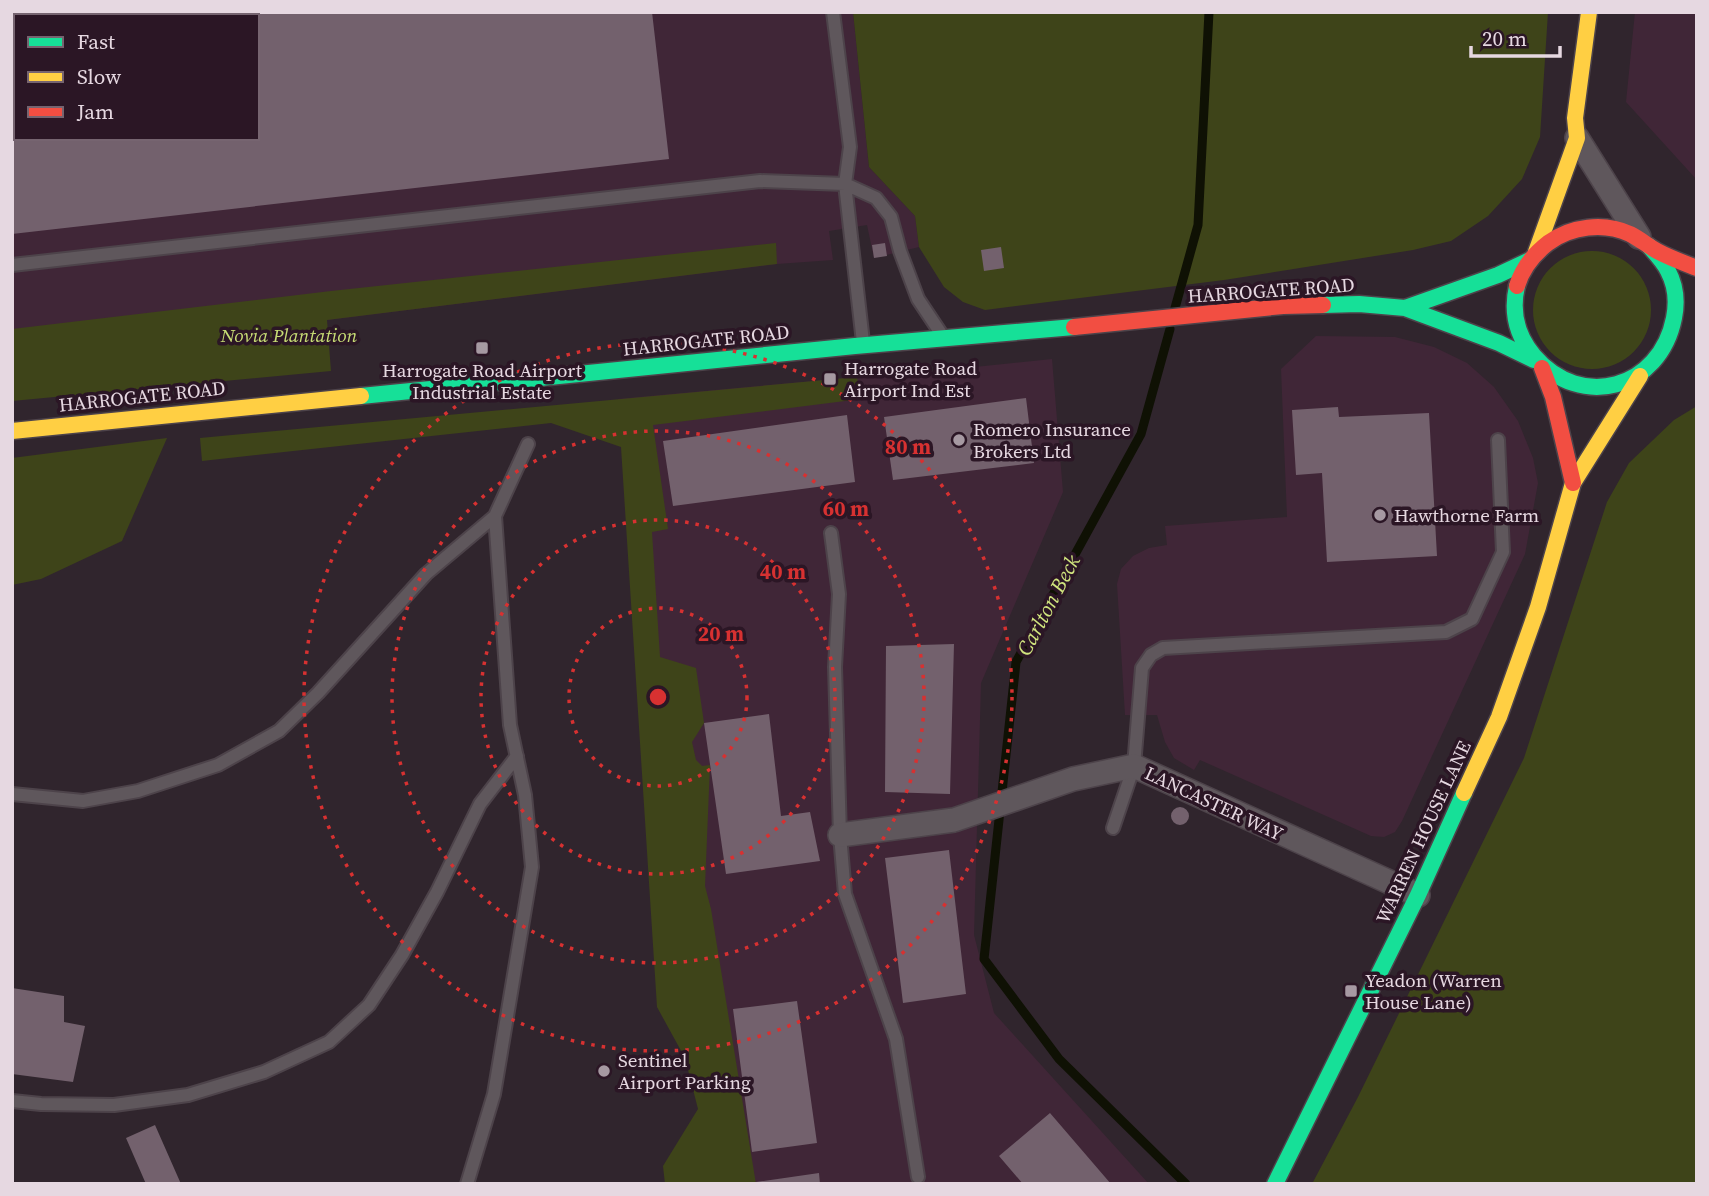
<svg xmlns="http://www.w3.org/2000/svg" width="1709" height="1196" font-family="'Source Serif 4',serif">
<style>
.built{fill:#402637;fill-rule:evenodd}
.green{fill:#3e4419}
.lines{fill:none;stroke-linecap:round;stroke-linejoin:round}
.stream{stroke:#0f1104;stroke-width:9}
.building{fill:#73616d;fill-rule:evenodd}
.lane-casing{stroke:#4d434a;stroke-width:16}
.street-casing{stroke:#4d434a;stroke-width:26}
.fast-casing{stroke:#4d434a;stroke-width:19}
.slow-casing{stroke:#4d434a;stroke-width:19}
.jam-casing{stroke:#4d434a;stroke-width:19}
.lane{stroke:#5f575c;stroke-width:12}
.street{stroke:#5f575c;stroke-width:23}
.fast{stroke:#16e098;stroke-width:16}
.slow{stroke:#ffcf43;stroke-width:16}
.jam{stroke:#f24e42;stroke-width:16}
.ring{fill:none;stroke:#d73131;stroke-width:3.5;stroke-dasharray:3.5 7}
.poi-dot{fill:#a699a2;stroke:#2b1625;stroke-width:2.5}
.labels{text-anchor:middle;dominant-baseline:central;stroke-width:7;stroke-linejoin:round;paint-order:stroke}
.street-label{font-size:19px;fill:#e6d8e1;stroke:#2b1625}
.park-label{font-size:19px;font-style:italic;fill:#c7dc75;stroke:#2b1625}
.poi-label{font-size:19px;fill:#e6d8e1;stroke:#2b1625;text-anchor:start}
.water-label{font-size:21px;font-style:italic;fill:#d0e47e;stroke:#2b1625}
.centre{fill:#d73131;stroke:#2b1625;stroke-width:3.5}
.ring-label{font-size:21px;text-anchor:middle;font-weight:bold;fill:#d73131;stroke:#2b1625;stroke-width:7;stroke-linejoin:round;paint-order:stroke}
</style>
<rect width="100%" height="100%" fill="#30252d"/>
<path class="built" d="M12,12H853L869,167L915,216L919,247L874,258L867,225L829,231L833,260L777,264L327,320L12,354ZM16,16H257V138H16Z
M1635,12H1697V180L1626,102Z
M1316,336L1395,337L1434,347L1467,363L1494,387L1518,421L1533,458L1538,483L1525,554L1402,821L1395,832L1384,837L1371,836L1200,760L1194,770L1174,758L1165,742L1157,715H1125L1117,584L1121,569L1133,556L1149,548L1167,545L1165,526L1287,517L1281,369Z
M1052,359L1063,492L981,683L974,935L994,1013L1149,1184H721L618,399L857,377L869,378Z"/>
<path class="green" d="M853,12H1548L1540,137L1522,179L1488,216L1451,241L1413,250L1224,280L985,310L963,302L944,287L919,247L915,216L869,167Z
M776,243L777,264L327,320L331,371L12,401V329L331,291Z
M1533 310a59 59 0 1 1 118 0a59 59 0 1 1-118 0Z
M857,377L861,399L653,425L668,529L652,532L660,657L696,668L704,723L692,742L696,760L702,766L710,765L705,886L711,909L756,1184H665L663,1166L698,1109L685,1058L657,1007L621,447L551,423L202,461L200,438Z
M1697,406V1184H1312L1358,1097L1524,758L1607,502L1629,463L1674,420Z
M167,438L122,541L41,579L12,585V458Z"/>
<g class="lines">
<path class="stream" d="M1175,308L1198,225L1209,12
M1170,329L1141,434L1016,662L984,959L1059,1059L1186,1184"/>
</g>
<path class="building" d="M12,12H652L669,159L12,234ZM16,16H257V138H16Z
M885,243L887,256L874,258L872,245Z
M1001,247L1004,268L984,271L981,250Z
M1026,398L1034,463L893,480L884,417Z
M1338,407L1339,417L1429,413L1437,556L1327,562L1322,473L1296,475L1292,410Z
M847,415L855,482L673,506L663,441Z
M954,644L950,794L885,792L886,646Z
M769,714L781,816L810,812L820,861L726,874L704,723Z
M1171 816a9 9 0 1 1 18 0a9 9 0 1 1-18 0Z
M949,850L966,994L903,1003L885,858Z
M12,988L64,996V1022L85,1026L73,1082L12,1074Z
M797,1001L817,1143L752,1152L733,1009Z
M1050,1113L1111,1184H1023L999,1156Z
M155,1125L181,1184H146L126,1138Z
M819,1173L820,1184H756V1182Z"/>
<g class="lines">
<g class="lane-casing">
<path id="lane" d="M833,12L850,147L845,184L863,342
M12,265L760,181L845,184L876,198L891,217L900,251L918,299L940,332
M831,533L839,594L835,667L840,835L845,894L896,1039L918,1177
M12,794L83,801L138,791L218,765L279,731L318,693L426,574L495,516
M1113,828L1134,766L1142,668L1151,655L1163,648L1446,632L1472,619L1503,552L1498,440
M12,1101L41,1104L114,1105L188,1095L264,1072L329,1042L369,1005L402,955L437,892L480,804L517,756
M467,1184L494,1094L532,867L525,795L510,725L495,516L528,444"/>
</g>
<g class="street-casing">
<path id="street" d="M1577,138L1639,237
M840,835L954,820L1073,779L1134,766L1418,895"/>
</g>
<g class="fast-casing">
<path id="fast" d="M1517,286C1511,312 1517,336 1534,356C1581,411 1660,389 1674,318C1677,303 1676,286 1668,271C1664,262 1656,254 1649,246
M1323,305L1359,304L1405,308L1499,343L1534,360
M1405,308L1498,275L1530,260
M361,396L855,346L1074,327
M1275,1184L1418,895L1464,793"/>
</g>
<g class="slow-casing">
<path id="slow" d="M1536,252L1577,138L1575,118L1589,12
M12,431L361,396
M1464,793L1499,717L1538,607L1573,483L1640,376"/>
</g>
<g class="jam-casing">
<path id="jam" d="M1517,286C1522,269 1534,254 1548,243C1571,226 1604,222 1630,234C1640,239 1648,246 1657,251C1670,258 1684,263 1697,268
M1074,327L1283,306L1323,305
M1542,368L1553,397L1573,483"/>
</g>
<use href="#lane" class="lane"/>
<use href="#street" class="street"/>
<use href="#fast" class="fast"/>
<use href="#slow" class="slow"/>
<use href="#jam" class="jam"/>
</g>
<g class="ring">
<circle cx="658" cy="697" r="89"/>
<circle cx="658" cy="697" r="177"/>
<circle cx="658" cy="697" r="266"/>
<circle cx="658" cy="697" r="354"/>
</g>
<g class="poi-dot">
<rect x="475" y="341" width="14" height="14" rx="3.5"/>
<rect x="823" y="372" width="14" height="14" rx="3.5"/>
<circle cx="959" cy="440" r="7"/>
<circle cx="1380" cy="515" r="7"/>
<rect x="1344" y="984" width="14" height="14" rx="3.5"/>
<circle cx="604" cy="1071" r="7"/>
</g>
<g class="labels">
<g class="street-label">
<text transform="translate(1271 290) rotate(-4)">HARROGATE ROAD</text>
<text transform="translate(706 340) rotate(-6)">HARROGATE ROAD</text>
<text transform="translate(142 396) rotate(-6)">HARROGATE ROAD</text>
<text transform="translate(1214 803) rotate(25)">LANCASTER WAY</text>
<text transform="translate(1423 832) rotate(-65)">WARREN HOUSE LANE</text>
</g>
<g class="park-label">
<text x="289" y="335">Novia Plantation</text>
</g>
<g class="poi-label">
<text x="844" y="368">Harrogate Road<tspan x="844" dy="22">Airport Ind Est</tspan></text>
<text x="482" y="370" text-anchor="middle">Harrogate Road Airport<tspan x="482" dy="22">Industrial Estate</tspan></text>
<text x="973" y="429">Romero Insurance<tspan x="973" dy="22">Brokers Ltd</tspan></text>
<text x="1394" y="515">Hawthorne Farm</text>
<text x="1365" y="980">Yeadon (Warren<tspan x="1365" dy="22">House Lane)</tspan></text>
<text x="618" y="1060">Sentinel<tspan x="618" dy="22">Airport Parking</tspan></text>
</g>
<g class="water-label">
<text transform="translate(1048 605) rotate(-62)">Carlton Beck</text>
</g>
</g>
<circle cx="658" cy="697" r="10" class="centre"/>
<g class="ring-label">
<text x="908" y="454">80 m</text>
<text x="846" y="516">60 m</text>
<text x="783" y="579">40 m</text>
<text x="721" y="641">20 m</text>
</g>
<rect width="1709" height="1196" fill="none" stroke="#e6d8e1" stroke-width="28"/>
<rect x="14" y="14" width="245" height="126" fill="#2b1625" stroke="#766470" stroke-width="2"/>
<rect x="28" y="37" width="35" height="10" fill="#16e098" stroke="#766470" stroke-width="2"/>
<text x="77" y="49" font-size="21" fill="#e6d8e1">Fast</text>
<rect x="28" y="72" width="35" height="10" fill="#ffcf43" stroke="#766470" stroke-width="2"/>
<text x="77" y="84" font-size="21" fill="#e6d8e1">Slow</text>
<rect x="28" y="107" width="35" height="10" fill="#f24e42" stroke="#766470" stroke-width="2"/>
<text x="77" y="119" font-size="21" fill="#e6d8e1">Jam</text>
<path d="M1471 46v10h89v-10" fill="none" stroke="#e6d8e1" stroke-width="3.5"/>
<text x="1482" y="46" font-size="21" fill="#e6d8e1" stroke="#2b1625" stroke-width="5" paint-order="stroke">20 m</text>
</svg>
